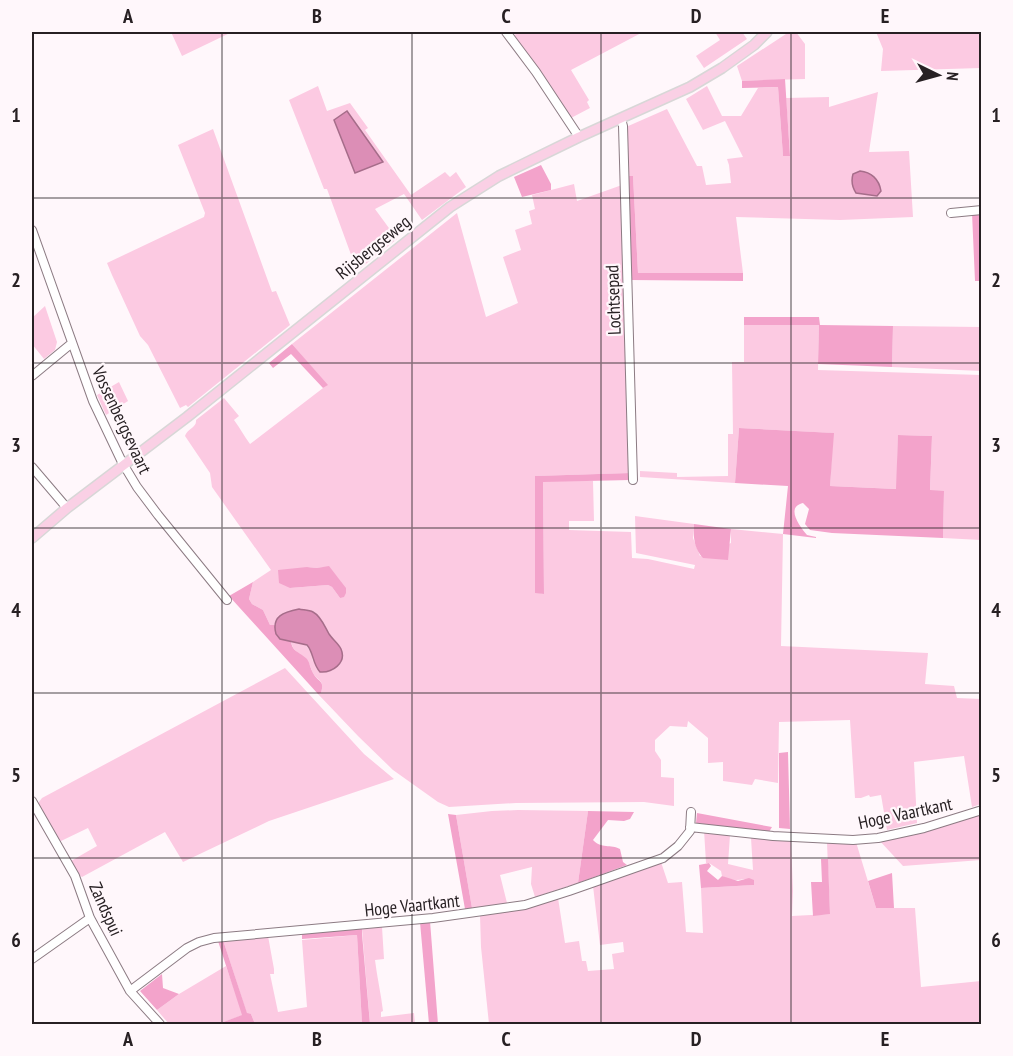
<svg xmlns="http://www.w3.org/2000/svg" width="1013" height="1056" font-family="'PT Sans Narrow',sans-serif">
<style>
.green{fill:#fccae2;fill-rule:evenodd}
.forest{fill:#f3a3cb}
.water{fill:#dc8eb6;stroke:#a66d8a;stroke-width:1.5}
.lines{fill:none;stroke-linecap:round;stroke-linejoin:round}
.minor-casing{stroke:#8c7b83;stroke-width:10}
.major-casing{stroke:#d8d7d7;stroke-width:12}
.minor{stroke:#fff;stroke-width:8}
.major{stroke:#fad0e5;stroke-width:9}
.grid{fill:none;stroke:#272023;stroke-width:1.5;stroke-opacity:0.55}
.labels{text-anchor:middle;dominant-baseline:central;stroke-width:4.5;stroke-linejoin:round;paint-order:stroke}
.street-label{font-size:18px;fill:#272023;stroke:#fff7fb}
.neatline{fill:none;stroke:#272023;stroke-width:2}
.grid-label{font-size:20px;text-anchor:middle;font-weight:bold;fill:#272023}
</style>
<rect width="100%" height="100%" fill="#fff7fb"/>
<path class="green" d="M171,32H232L182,56Z
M521,32H643L571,70L589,100L587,102L590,108L571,118L514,35Z
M715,32H742L747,39L704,68L696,56L720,40Z
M789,32H796L805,44V79L742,81L737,66Z
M876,32H981V68L881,71L883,49Z
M318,86L327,111L350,103L368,128L365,130L411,195L445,172L450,177L456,172L466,187L422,220L404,194L375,209L397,239L357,271L327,189H324L289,100Z
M707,86L722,116H741L758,88L778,87L783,156L790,155L786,98L829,97V107L878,92L869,152L909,151L913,217L840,220L736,217L743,273H638L633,176H627L626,127L667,109L697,166H702L706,185L731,183L729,165L727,159L743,157L725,121L703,130L686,99Z
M213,129L272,292L276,291L290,325L188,407L186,405L180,408L148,345L140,336L112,275L107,263L204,217L205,213L178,145Z
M574,184L577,201L622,185L630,473L535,476V592L544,594L543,481H593L594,521H569V530L631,532L632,558L648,559L694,569L695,565L636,553L635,516L694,524L693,538L700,556L731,543V529L783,534L781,646L928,653L925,684L954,686L957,698L981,699V804L972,807L964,756L914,762L917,823L887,830L881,795L870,797L869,795L861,798H855L850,720L779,722L778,783L755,779L752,785L723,781V762L708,763V738L688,721L687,727L670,726L655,740V751L661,760V777L674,778V806L644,802L516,803L449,807L438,802L393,770L358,736L318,694L321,693C325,679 318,682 313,673C312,671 310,665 309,664C303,655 292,652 291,641L306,645L312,654L313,662L329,635L327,629L314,612L299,609L276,621L275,625H270L263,610L252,604L249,599L253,582L271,570L212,487L210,473L185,436C187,429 197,428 196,420L224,398L239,416L234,420C240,428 244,436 250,444L327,385L292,344L457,213L486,317L518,303L503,257L521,250L515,230L532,224L529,211L535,209L532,195ZM307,567L317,568L329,567L341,582L340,598L332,587L328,585L290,588Z
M45,306L57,342L55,350L44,359L32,344V318Z
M744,325H819L818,370L981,375V540L943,538L944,492L930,491L932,436L898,435L897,489L830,486L833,433L739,428L735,483L640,477V471L677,473V477L728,476V434H733L732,362H744Z
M893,326L981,327V371L892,367Z
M119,382L128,401L106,415L97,395Z
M285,668L364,754L394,779L269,821L183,862L165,832L82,877L79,875L71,861L97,846L88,828L61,841L57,838L39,805V802L42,798Z
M518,810L588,811L578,883L535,897L531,884L532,867L500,875L507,903L472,908L456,815L492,811Z
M981,813V860L903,866L879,840Z
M704,830L730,835L728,864L753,870L751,838L791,841L793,891L792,916L830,914L827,843L856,842L876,908H915L921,987L981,981V1024H489L481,947L480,915L558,898L565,943L579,941L582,961H586L588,971L614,969L612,954L624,952L623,942L600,945L593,886L661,862L668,883L682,882L686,932L703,933L701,888L754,885L744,879C736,881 729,880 722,876L721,871L709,863H706Z
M382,927L384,959L375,960C377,977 381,994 383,1011L381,1012V1017L414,1013L415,1024H370L362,929Z
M357,935L362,1024H255L251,1014H247L223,940L268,936L274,969V974H270L278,1012L307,1007L302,940Z
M226,966L243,1015L218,1024H169L157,1010L179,994Z"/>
<path class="forest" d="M785,79L790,156H783L778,87L742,88V81Z
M541,165L551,184V190L522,197L514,177Z
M627,176H633L638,273H743V281L630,280Z
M981,212V281H975L972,213Z
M744,317H819L820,325L893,326L892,367L818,364L819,325H744Z
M292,344L328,385L323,388L291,354L273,368L269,363Z
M739,428L834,433L830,486L896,489L898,435L932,436L930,490L944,491L943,538L832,533L810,530L805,524L809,509L803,503C785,507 800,527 807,535L816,537V538L783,534L788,486L735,483Z
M630,473V480L543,482L544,594L535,593V476Z
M694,524L731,529L728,560L703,558C694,549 693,536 694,524Z
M329,566L346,588V593L344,597L340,598L332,587L328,585L290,588L279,583L278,570L307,567L317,568Z
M253,582L249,599L252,604L263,610L270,625H275L276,634L280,639L291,641C292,652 300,652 307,659C310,663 310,668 313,673C318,683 325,679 321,693L318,694L229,596Z
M788,752L790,829L779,828V753Z
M588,811L634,812L630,819L624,821L608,820L593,840C601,849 611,844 620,849L623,862L627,865L578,883Z
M697,813L772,827L769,832L696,823Z
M448,814L456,815L472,908L465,909Z
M821,859H828L830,914L813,916L811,882H822Z
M709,863L711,866L707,871L718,880L722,876L738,881L749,878L754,880V885L701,888L699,865Z
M892,873L894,908H876L868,881Z
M430,921L438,1024H429L420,922Z
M362,928V934L370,1024H362L357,935L302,939V934Z
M223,940L247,1013L251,1014L255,1024H218L242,1015L218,941Z
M162,974L163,988L179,994L157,1010L140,991Z"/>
<path class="water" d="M347,111L383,162L355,173L334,120Z
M860,171C871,172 879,179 881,191L877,196L856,193C852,187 851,181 853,174Z
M299,609C303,610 309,610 313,612C321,616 325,627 329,634C333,640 338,643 341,649C347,663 332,673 320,672C312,663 314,653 307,645L280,639L276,634C271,616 284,612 299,609Z"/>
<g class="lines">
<g class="minor-casing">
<path id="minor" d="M506,32L536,72L579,137
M621,119L623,126L633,480
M951,213L982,210
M32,230L93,401L122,462L137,487L158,515L227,600
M32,376L72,343
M32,467L67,508
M32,801L75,876L90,918L130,991L160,1024
M690,827L773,836L853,840L878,838L924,828L982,810
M32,959L90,918
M130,991L187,948L199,942L214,938L433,918L525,905L569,891L663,858L678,846L690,831L691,812"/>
</g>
<g class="major-casing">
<path id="major" d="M32,538L67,508L187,417L450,207L499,176L579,137L690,87L722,68L754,45L767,32"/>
</g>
<use href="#minor" class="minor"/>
<use href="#major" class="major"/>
</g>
<path class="grid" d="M222,32V1024M412,32V1024M601,32V1024M791,32V1024M32,198H982M32,363H982M32,528H982M32,693H982M32,858H982"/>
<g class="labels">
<g class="street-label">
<text transform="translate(373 247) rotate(-39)">Rijsbergseweg</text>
<text transform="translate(613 300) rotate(-92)">Lochtsepad</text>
<text transform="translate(122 420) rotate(65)">Vossenbergsevaart</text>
<text transform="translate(905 813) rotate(-12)">Hoge Vaartkant</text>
<text transform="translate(412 905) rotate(-6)">Hoge Vaartkant</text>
<text transform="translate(106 909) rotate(66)">Zandspui</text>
</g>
</g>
<rect width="1013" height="1056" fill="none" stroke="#fff7fb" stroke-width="66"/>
<g transform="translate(938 75) rotate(95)" stroke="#fff7fb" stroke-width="4.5" paint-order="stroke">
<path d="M0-4.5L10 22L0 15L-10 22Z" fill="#272023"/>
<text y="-9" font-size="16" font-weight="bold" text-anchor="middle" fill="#272023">N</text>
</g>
<rect x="33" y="33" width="947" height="990" class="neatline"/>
<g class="grid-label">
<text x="128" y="23">A</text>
<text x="317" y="23">B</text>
<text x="506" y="23">C</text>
<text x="696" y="23">D</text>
<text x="885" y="23">E</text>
<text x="16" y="122">1</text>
<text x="996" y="122">1</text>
<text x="16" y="287">2</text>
<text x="996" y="287">2</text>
<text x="16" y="452">3</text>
<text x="996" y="452">3</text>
<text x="16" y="617">4</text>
<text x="996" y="617">4</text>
<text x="16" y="782">5</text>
<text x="996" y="782">5</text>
<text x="16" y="947">6</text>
<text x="996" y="947">6</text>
<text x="128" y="1046">A</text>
<text x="317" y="1046">B</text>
<text x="506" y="1046">C</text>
<text x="696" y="1046">D</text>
<text x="885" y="1046">E</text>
</g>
</svg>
